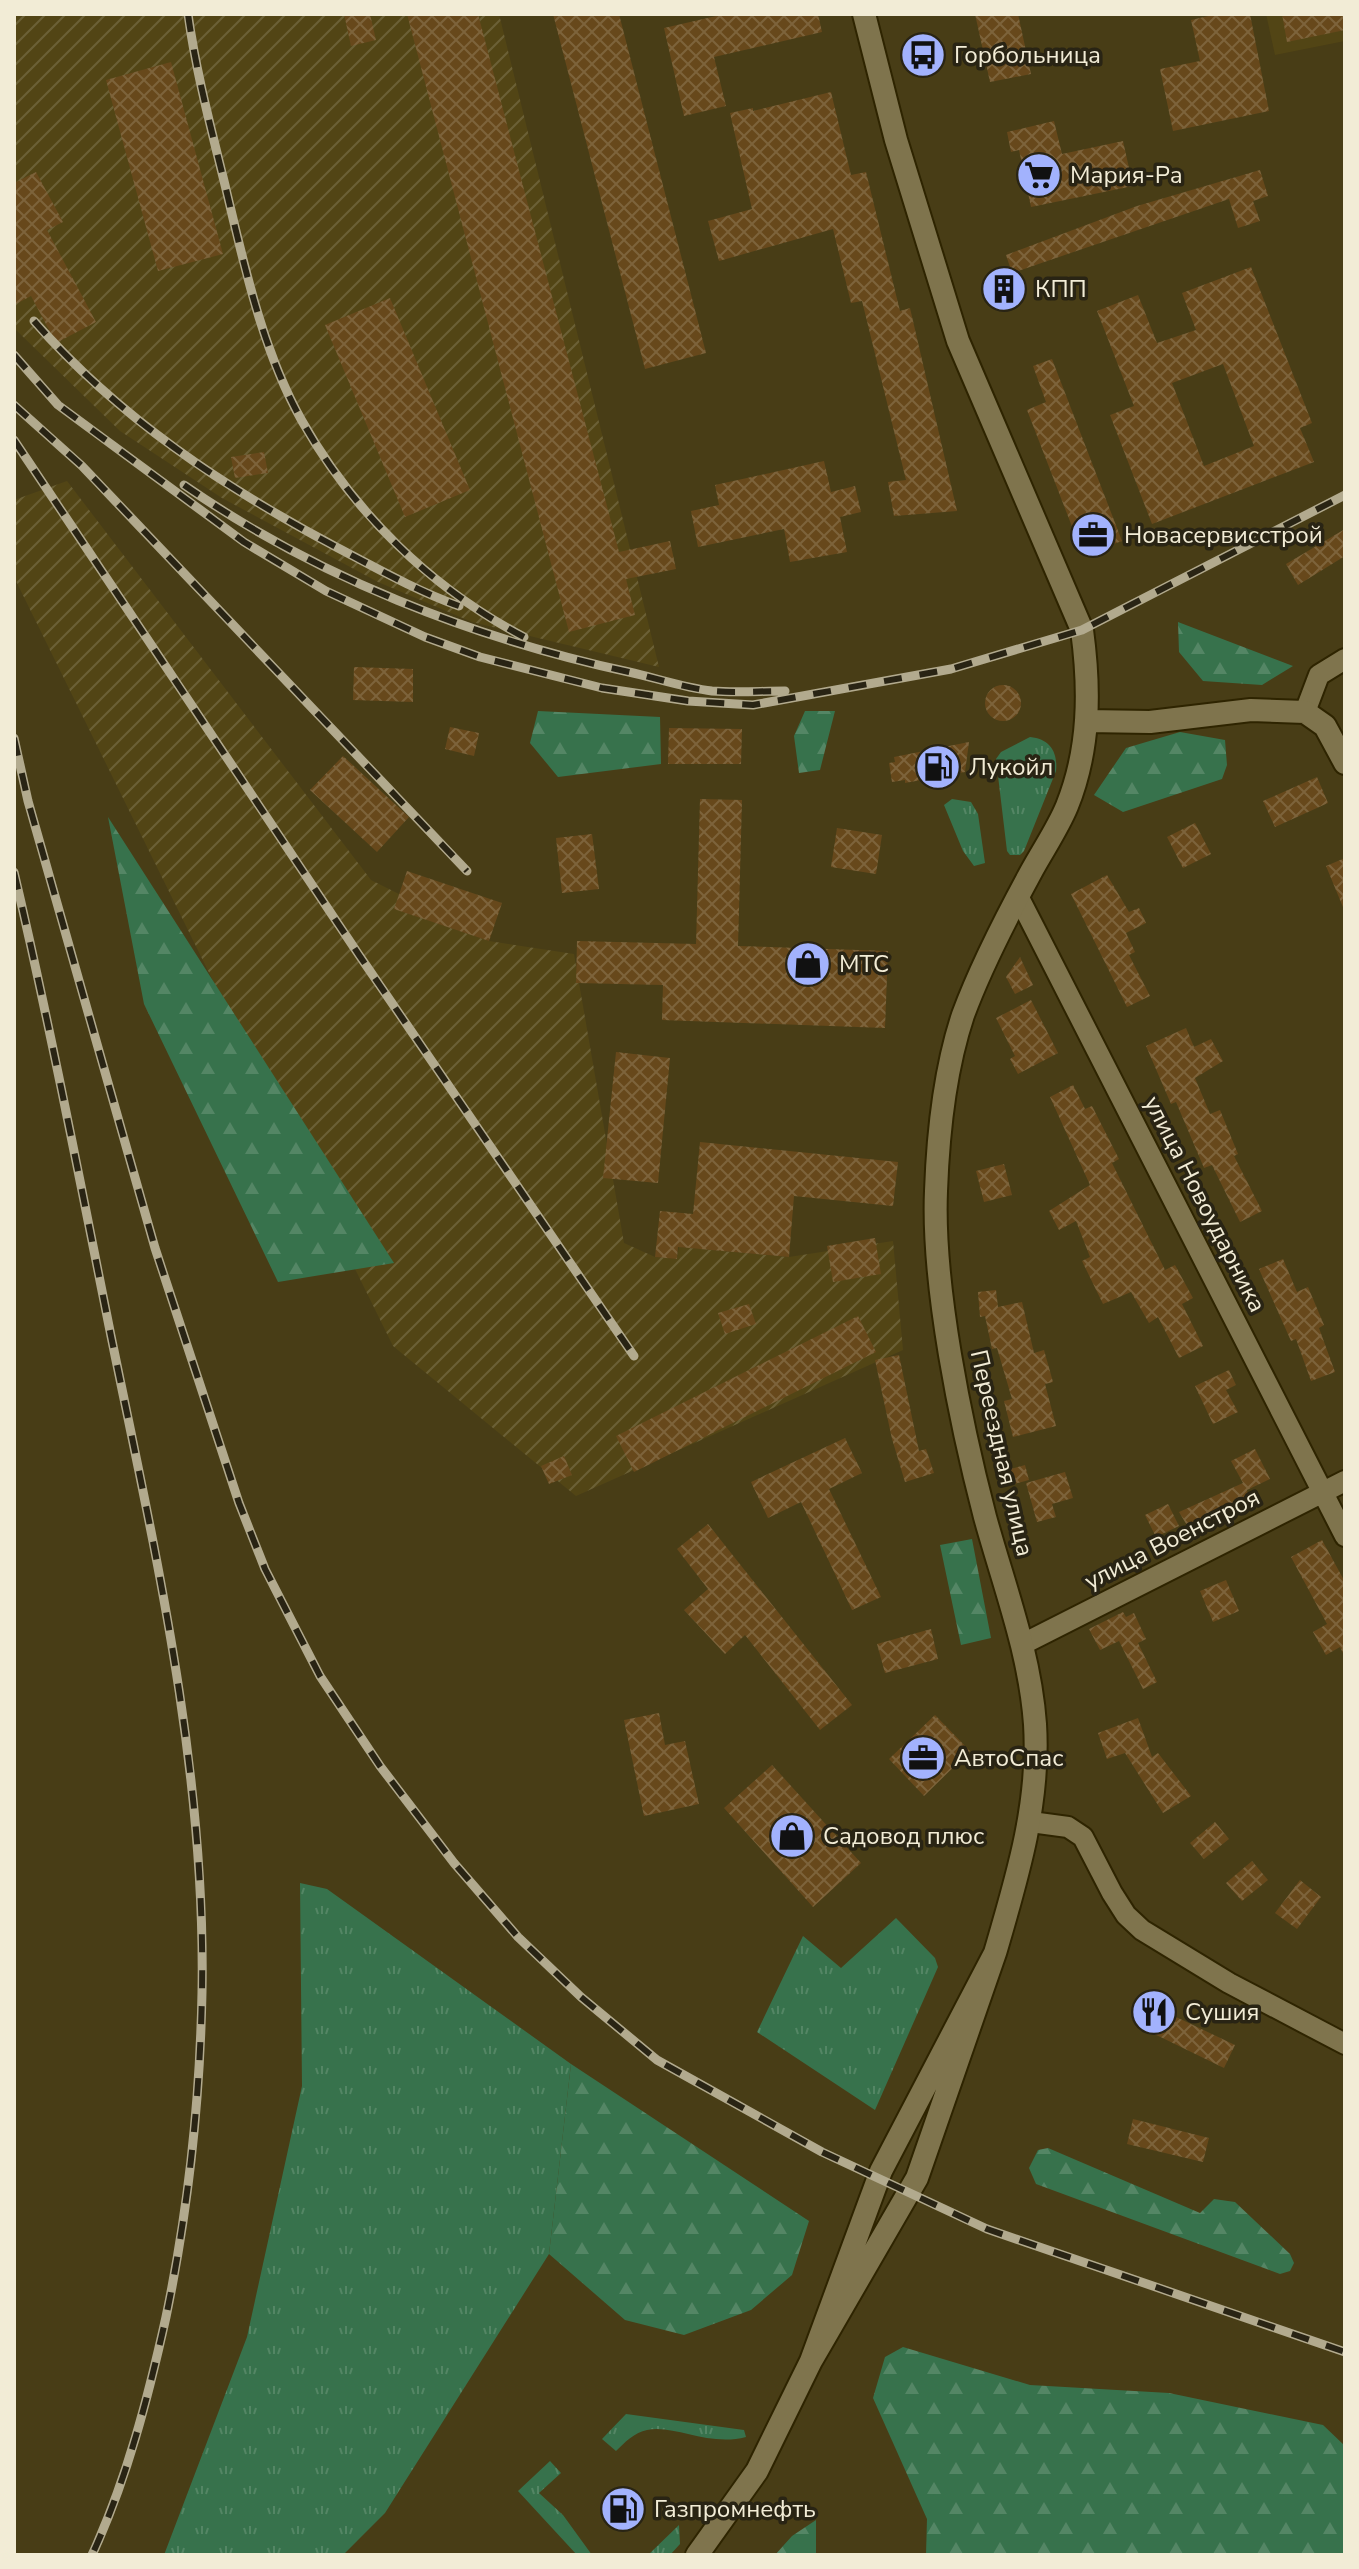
<svg xmlns="http://www.w3.org/2000/svg" width="1359" height="2569" font-family="'Nunito Sans',sans-serif">
<style>
.built{fill:#524515}
.industrial{fill:url(#industrial-furrows)}
.grass{fill:url(#grass-tufts)}
.forest{fill:url(#forest-firs)}
.building{fill:url(#building-cross-hatch);fill-rule:evenodd}
.lines{fill:none;stroke-linecap:round;stroke-linejoin:round}
.minor-casing{stroke:#2e2400;stroke-width:24}
.tertiary-casing{stroke:#2e2400;stroke-width:26}
.minor{stroke:#7f744d;stroke-width:20}
.tertiary{stroke:#7f744d;stroke-width:22}
.rail-casing{stroke:#b2aa8e;stroke-width:9}
.rail{stroke:#292414;stroke-width:6;stroke-dasharray:18;stroke-linecap:butt}
.labels{text-anchor:middle;dominant-baseline:central;stroke-width:7;stroke-linejoin:round;paint-order:stroke}
.poi-label{font-size:24px;fill:#f2ecd6;stroke:#292414;text-anchor:start}
.street-label{font-size:24px;fill:#f2ecd6;stroke:#292414}
</style>
<defs>
<pattern id="industrial-furrows" width="10" height="10" patternUnits="userSpaceOnUse" patternTransform="scale(2)"><rect width="10" height="10" fill="#524515"/><path d="M-1 1l2-2M0 10L10 0M9 11l2-2" fill="none" stroke="#6b6036"/></pattern>
<pattern id="grass-tufts" width="24" height="20" patternUnits="userSpaceOnUse" patternTransform="scale(2)"><rect width="24" height="20" fill="#37724c"/><path d="M3 7l-1-3M5 7V3M7 7l1-3M15 17l-1-3M17 17v-4M19 17l1-3" fill="none" stroke="#548665"/></pattern>
<pattern id="forest-firs" width="22" height="20" patternUnits="userSpaceOnUse" patternTransform="scale(2)"><rect width="22" height="20" fill="#37724c"/><path d="M5 1l3.5 6h-7zM16 11l3.5 6h-7z" fill="#548665"/></pattern>
<pattern id="building-cross-hatch" width="8" height="8" patternUnits="userSpaceOnUse" patternTransform="scale(2)"><rect width="8" height="8" fill="#67481b"/><path d="M0 0l8 8M0 8l8-8" fill="none" stroke="#7d633b"/></pattern>
</defs>
<rect width="100%" height="100%" fill="#483d16"/>
<path class="built" d="M1266,14H1345V41L1275,55Z"/>
<path class="industrial" d="M14,14H499L659,667L472,622L378,582L222,498L120,431L15,329Z
M67,481L371,880L399,894L395,909L489,941L574,954L624,1243L655,1257L677,1259L679,1247L789,1257L893,1241L903,1350L576,1496L393,1346L14,577V500Z"/>
<path class="grass" d="M1030,737C1050,739 1058,752 1056,771L1024,851L1020,855H1010L1007,851L996,759L1001,752Z
M952,799L971,802L978,814L985,863L974,866L963,851L944,805Z
M300,1883L327,1889L571,2064L549,2254L385,2513L343,2555H164L247,2337L302,2086Z
M896,1918L935,1958L938,1967L875,2110L757,2032L803,1936L841,1968Z
M626,2414L744,2430L746,2437C708,2447 674,2424 647,2430C635,2432 624,2443 616,2451L602,2439Z
M550,2461L561,2473L539,2493L563,2515L592,2555H577L518,2491Z
M679,2525L680,2544L670,2555H648Z"/>
<path class="forest" d="M1178,622L1293,666L1262,685L1203,681L1179,652Z
M538,711L660,717L661,764L558,777L530,743Z
M805,711H835L820,770L799,773L794,736Z
M1180,732L1225,740L1227,765L1222,779L1123,812L1094,795L1126,748Z
M108,817L394,1263L278,1282L144,1004Z
M972,1539L991,1638L961,1645L940,1545Z
M571,2064L809,2221L792,2275L751,2310L684,2335L625,2320L549,2254Z
M1048,2148L1200,2213L1214,2199L1235,2202L1290,2254L1294,2263L1290,2271L1280,2274L1036,2184L1029,2168L1038,2150Z
M903,2347L1030,2385L1169,2393L1323,2425L1345,2446V2555H926L927,2519L873,2398L885,2357Z
M816,2520V2555H775L792,2536Z"/>
<path class="building" d="M344,14H370L376,40L351,46Z
M407,14H478L619,552L670,541L676,569L626,579L635,615L569,632Z
M553,14H619L706,353L645,369Z
M725,14H818L822,32L714,57L726,106L684,116L664,28Z
M975,14H1018L1031,74L990,82Z
M1217,14H1250L1269,111L1173,131L1160,69L1200,61L1191,20Z
M1282,14H1345V30L1287,42Z
M171,62L223,254L158,271L106,80Z
M831,92L851,175L866,172L900,311L910,308L957,511L894,516L888,482L906,480L862,301L851,303L833,229L719,261L708,221L752,209L730,113L753,108V111Z
M1054,121L1062,154L1123,141L1133,186L1031,207L1019,150L1011,152L1007,132Z
M1260,170L1268,196L1253,201L1260,221L1238,228L1229,199L1012,273L1006,255L1137,206Z
M36,172L63,222L47,230L96,322L56,343L31,296L14,305V183Z
M1251,267L1312,423L1300,428L1314,462L1152,524L1110,415L1134,406L1097,311L1138,295L1157,343L1196,330L1182,293ZM1223,364L1254,446L1204,466L1172,383Z
M1011,275L1017,298L998,303L992,280Z
M390,298L470,490L405,517L325,325Z
M1052,359L1122,541L1083,555L1027,410L1046,402L1033,366Z
M264,452L268,473L235,478L231,457Z
M824,461L831,492L855,486L861,512L840,517L847,552L790,562L784,529L698,547L691,511L719,505L715,485Z
M1345,529V556L1298,585L1286,564Z
M354,667L413,669V702L353,700Z
M985 703a18 18 0 1 1 36 0a18 18 0 1 1-36 0Z
M450,727L479,733L474,756L445,749Z
M669,728L742,729L741,764H668Z
M969,742L965,772L905,783V780L892,782L889,763L895,762L894,757Z
M343,756L409,817L377,852L310,790Z
M1317,777L1328,803L1275,827L1263,801Z
M700,799L742,800L738,946L888,951L885,1028L662,1020L663,985L576,983L577,941L696,944Z
M1195,823L1211,854L1183,868L1167,837Z
M837,828L882,835L876,874L831,867Z
M592,834L599,889L562,893L556,838Z
M1345,858V912L1326,866Z
M407,871L502,903L489,941L394,909Z
M1107,875L1129,912L1139,908L1146,923L1126,933L1135,952L1129,955L1150,996L1127,1007L1071,894Z
M1020,957L1033,985L1015,994L1006,977Z
M1031,1000L1058,1053L1018,1074L1010,1059L1015,1056L996,1018Z
M1186,1028L1194,1047L1211,1039L1223,1061L1195,1078L1210,1114L1220,1110L1238,1154L1234,1156L1262,1211L1240,1222L1212,1165L1204,1168L1176,1102L1171,1104L1146,1046Z
M616,1052L670,1058L658,1183L603,1178Z
M1073,1085L1085,1109L1092,1106L1119,1159L1112,1163L1165,1270L1175,1265L1193,1298L1182,1304L1203,1346L1179,1358L1158,1317L1149,1323L1131,1292L1103,1304L1082,1261L1090,1257L1076,1221L1059,1230L1049,1211L1090,1185L1050,1097Z
M700,1142L898,1162L893,1206L794,1196L789,1257L678,1247L677,1259L655,1257L660,1211L693,1214Z
M1004,1164L1012,1195L984,1202L976,1171Z
M875,1238L881,1274L833,1282L827,1246Z
M1283,1259L1297,1292L1308,1287L1324,1325L1319,1328L1335,1372L1311,1381L1296,1339L1291,1341L1259,1269Z
M996,1290L998,1307L1022,1302L1034,1353L1044,1350L1053,1382L1045,1384L1056,1426L1013,1437L1004,1401L1012,1399L997,1348L992,1349L985,1316L980,1317L978,1292Z
M749,1304L756,1324L725,1334L718,1313Z
M858,1316L876,1352L634,1472L616,1436Z
M899,1355L919,1451L926,1449L934,1473L905,1482L892,1439L875,1360Z
M1229,1370L1236,1385L1226,1390L1238,1412L1213,1424L1195,1386Z
M845,1438L862,1473L829,1489L881,1597L852,1610L801,1502L768,1518L751,1482Z
M1255,1449L1270,1479L1247,1490L1250,1503L1218,1517L1216,1512L1188,1527L1179,1512L1243,1483L1231,1461Z
M564,1456L572,1475L549,1484L541,1466Z
M1025,1465L1029,1480L1007,1486L1003,1471Z
M1065,1472L1073,1498L1052,1504L1056,1517L1037,1522L1026,1483Z
M1168,1504L1179,1526L1156,1537L1145,1515Z
M708,1524L852,1705L820,1730L745,1635L725,1654L684,1610L708,1589L677,1549Z
M1322,1540L1345,1582V1657L1340,1647L1326,1655L1313,1632L1327,1624L1291,1557Z
M1226,1580L1239,1611L1213,1622L1200,1591Z
M1123,1612L1126,1617L1134,1613L1146,1639L1138,1643L1157,1682L1143,1689L1119,1641L1100,1650L1089,1629Z
M931,1629L938,1659L885,1673L877,1644Z
M659,1713L665,1745L685,1741L699,1804L644,1816L624,1720Z
M935,1715L970,1751L924,1796L889,1759Z
M1138,1718L1152,1757L1158,1753L1191,1796L1163,1813L1125,1753L1107,1759L1098,1733Z
M772,1765L861,1863L813,1907L724,1808Z
M1215,1822L1229,1839L1204,1859L1190,1843Z
M1252,1861L1268,1880L1242,1901L1226,1883Z
M1300,1880L1321,1897L1297,1929L1275,1913Z
M1151,2005L1235,2045L1224,2068L1140,2027Z
M1133,2119L1209,2138L1203,2162L1127,2144Z"/>
<g class="lines">
<g class="minor-casing">
<path id="minor" d="M1305,712L1319,675L1345,659
M1018,896L1345,1536
M1023,1644L1345,1481
M1031,1822L1068,1827L1083,1837L1112,1893L1126,1915L1142,1930L1229,1983L1345,2044"/>
</g>
<g class="tertiary-casing">
<path id="tertiary" d="M864,14L896,140L958,341L1082,630C1090,689 1090,749 1067,806C1058,828 1043,850 1031,872C1006,918 981,966 963,1015C945,1069 938,1134 936,1191C932,1285 961,1425 985,1517C1004,1586 1030,1653 1035,1724C1040,1803 1017,1878 995,1953
M1087,721L1150,722L1251,710L1305,712L1325,726L1345,763
M697,2555L757,2471L811,2361L917,2178L995,1953L881,2171L811,2361"/>
</g>
<use href="#minor" class="minor"/>
<use href="#tertiary" class="tertiary"/>
<g class="rail-casing">
<path id="rail" d="M188,14C196,72 211,128 225,185C244,264 262,350 302,421C354,513 431,588 524,637
M34,321C119,418 225,488 338,548C378,569 417,591 459,606
M14,355L58,405L244,542L326,591L425,637L480,657L602,688L688,701L753,705L951,669L1082,630L1345,495
M14,405L82,466L467,871
M14,440L359,955L634,1356
M184,485C317,577 472,638 629,672C656,678 685,688 712,691C736,693 761,691 785,691
M14,738L28,801L155,1248L239,1503L265,1569L320,1676L380,1766L454,1863L518,1937L581,1997L657,2060L822,2152L987,2229L1345,2352
M14,872C50,1026 80,1181 111,1336C155,1550 206,1771 202,1992C200,2100 188,2211 166,2317C148,2398 127,2479 92,2555"/>
</g>
<use href="#rail" class="rail"/>
</g>
<defs>
<g id="bus-disc" transform="scale(2.3)"><circle r="9.5" fill="#a2b2fd" stroke="#292414"/><path d="M-5-6H5V4H4V6H2V4H-2V6H-4V4H-5ZM-3.5-4V0h7V-4ZM-3.5 1.2v1.5H-2V1.2ZM2 1.2v1.5H3.5V1.2Z" fill="#111"/></g>
<g id="supermarket-disc" transform="scale(2.3)"><circle r="9.5" fill="#a2b2fd" stroke="#292414"/><path d="M-6-5.5h2.5l.6 2H6L4.5 2H-2.5L-4.4-4H-6ZM-1.5 3.2a1.3 1.3 0 1 0 .1 0ZM3 3.2a1.3 1.3 0 1 0 .1 0Z" fill="#111"/></g>
<g id="building-disc" transform="scale(2.3)"><circle r="9.5" fill="#a2b2fd" stroke="#292414"/><path d="M-4-6H4V6H1V3H-1V6H-4ZM-2.5-4.3h1.7v1.8h-1.7ZM.8-4.3h1.7v1.8H.8ZM-2.5-1h1.7V.8h-1.7ZM.8-1h1.7V.8H.8Z" fill="#111"/></g>
<g id="office-disc" transform="scale(2.3)"><circle r="9.5" fill="#a2b2fd" stroke="#292414"/><path d="M-6-3h4V-5.5h4V-3h4V5H-6ZM-1-4.5V-3h2v-1.5ZM-6 0V1H6V0Z" fill="#111"/></g>
<g id="fuel-disc" transform="scale(2.3)"><circle r="9.5" fill="#a2b2fd" stroke="#292414"/><path d="M-5.5-6h7V0h2V4h1.3V-2.5L3-4.5l.8-.8L6-3V5H2.5V1h-1V6h-7ZM-4.2-4.7v3.2H.2V-4.7Z" fill="#111"/></g>
<g id="shop-disc" transform="scale(2.3)"><circle r="9.5" fill="#a2b2fd" stroke="#292414"/><path d="M-5-2.5h2.3a2.7 3.5 0 0 1 5.4 0H5L5.5 6h-11ZM-1.5-2.5h3a1.5 2.3 0 0 0-3 0Z" fill="#111"/></g>
<g id="restaurant-disc" transform="scale(2.3)"><circle r="9.5" fill="#a2b2fd" stroke="#292414"/><path d="M-5-6h1v4h1v-4h1v4h1v-4h1v5L-1.5 .5V6h-2V.5L-5-1ZM5-6V6H3V1.5H1.5Q1.5-4 5-6Z" fill="#111"/></g>
</defs>
<g fill-rule="evenodd">
<use href="#bus-disc" x="923" y="55"/>
<use href="#supermarket-disc" x="1039" y="175"/>
<use href="#building-disc" x="1004" y="289"/>
<use href="#office-disc" x="1093" y="535"/>
<use href="#fuel-disc" x="938" y="767"/>
<use href="#shop-disc" x="808" y="964"/>
<use href="#office-disc" x="923" y="1758"/>
<use href="#shop-disc" x="792" y="1836"/>
<use href="#restaurant-disc" x="1154" y="2012"/>
<use href="#fuel-disc" x="623" y="2509"/>
</g>
<g class="labels">
<g class="poi-label">
<text x="954" y="55">Горбольница</text>
<text x="1070" y="175">Мария-Ра</text>
<text x="1035" y="289">КПП</text>
<text x="1124" y="535">Новасервисстрой</text>
<text x="969" y="767">Лукойл</text>
<text x="839" y="964">МТС</text>
<text x="954" y="1758">АвтоСпас</text>
<text x="823" y="1836">Садовод плюс</text>
<text x="1185" y="2012">Сушия</text>
<text x="654" y="2509">Газпромнефть</text>
</g>
<g class="street-label">
<text transform="translate(1205 1204) rotate(63)">улица Новоударника</text>
<text transform="translate(1002 1453) rotate(77)">Переездная улица</text>
<text transform="translate(1172 1539) rotate(-27)">улица Военстроя</text>
</g>
</g>
<rect width="1359" height="2569" fill="none" stroke="#f2ecd6" stroke-width="32"/>
</svg>
